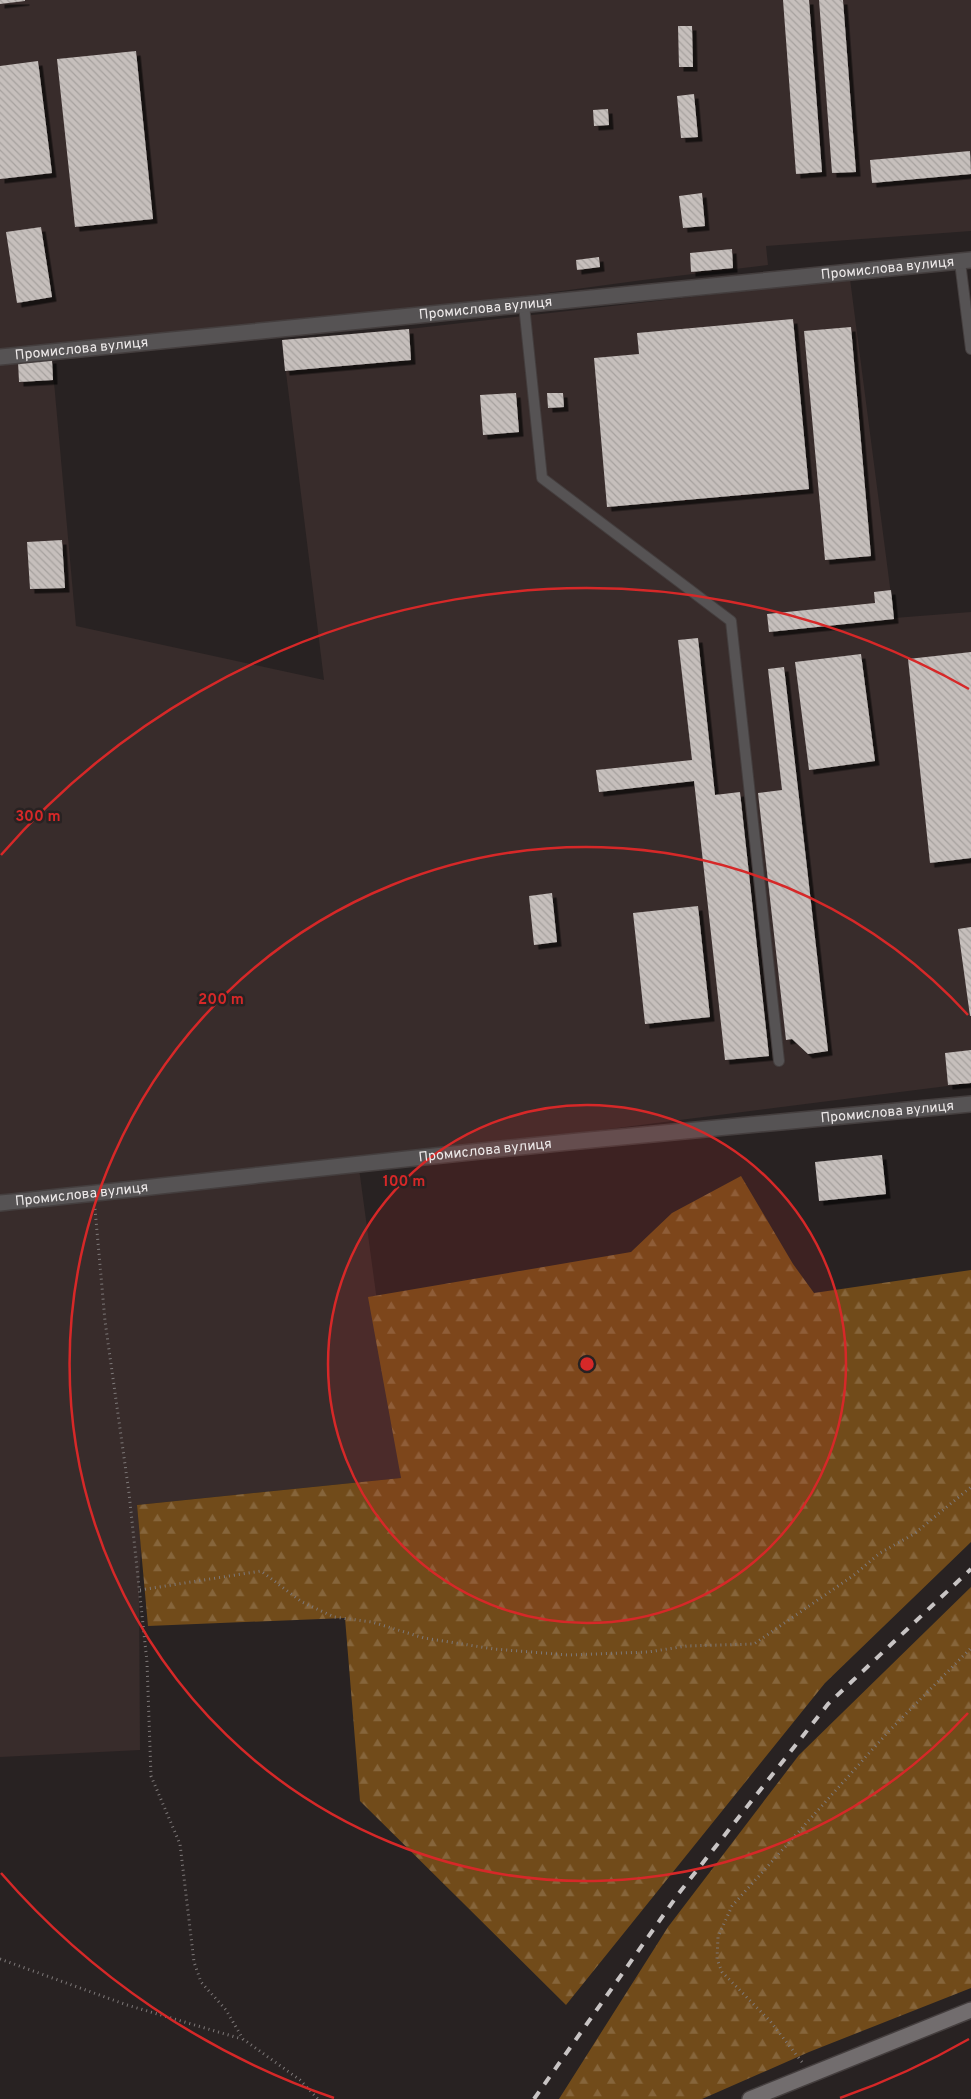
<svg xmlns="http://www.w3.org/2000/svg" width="971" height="2099" font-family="Overpass,sans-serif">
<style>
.built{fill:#382c2b}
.forest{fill:url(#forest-firs)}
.building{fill:url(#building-back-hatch);filter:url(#shadow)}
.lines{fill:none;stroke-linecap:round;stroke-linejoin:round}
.lane-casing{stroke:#443e3e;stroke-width:12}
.street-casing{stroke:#443e3e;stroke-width:18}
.secondary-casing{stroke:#443e3e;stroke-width:18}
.path{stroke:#7e7979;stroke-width:3;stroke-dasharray:1 4;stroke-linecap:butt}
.lane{stroke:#565354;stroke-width:10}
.street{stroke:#565354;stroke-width:15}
.secondary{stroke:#726d6e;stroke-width:15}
.rail{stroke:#c8c4c4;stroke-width:4;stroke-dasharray:9 9;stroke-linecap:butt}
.ring{fill:none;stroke:#d62828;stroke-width:2.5}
.labels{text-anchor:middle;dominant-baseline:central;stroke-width:5;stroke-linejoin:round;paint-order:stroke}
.street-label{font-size:14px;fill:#ede9e9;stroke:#282222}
.centre{fill:#d62828;stroke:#282222;stroke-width:2.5}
.ring-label{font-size:15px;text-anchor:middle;font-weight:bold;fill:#d62828;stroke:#282222;stroke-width:5;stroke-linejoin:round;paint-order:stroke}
</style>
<defs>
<pattern id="forest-firs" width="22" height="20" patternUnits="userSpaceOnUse" patternTransform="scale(1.25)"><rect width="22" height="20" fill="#714b1a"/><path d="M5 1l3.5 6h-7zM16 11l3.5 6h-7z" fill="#86653b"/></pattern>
<pattern id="building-back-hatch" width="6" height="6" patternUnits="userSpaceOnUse" patternTransform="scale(1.25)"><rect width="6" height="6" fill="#c6bfbc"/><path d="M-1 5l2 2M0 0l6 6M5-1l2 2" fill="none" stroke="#a6a19e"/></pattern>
<filter id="shadow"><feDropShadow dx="4.5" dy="4.5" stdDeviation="0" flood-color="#0009"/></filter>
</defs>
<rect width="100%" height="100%" fill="#282222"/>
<path class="built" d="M0,0H971V231L766,246L768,265L643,280L52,360L76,626L324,680L282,340L409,329L850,279L894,618L971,612V1083L358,1161L401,1478L137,1505L141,1547L139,1587L140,1750L0,1757Z"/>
<path class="forest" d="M741,1176L793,1264L814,1293L971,1270V1542L825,1683L566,2005L360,1801L345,1618L148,1626L137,1505L401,1478L368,1297L631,1252L672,1213Z
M971,1587V1988L809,2052L702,2099H559L668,1927L799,1755Z"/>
<path class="building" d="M0,0H25V1L0,4Z
M783,0H809L822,172L796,174Z
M819,0H843L856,172L832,173Z
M678,26H692L693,67H679Z
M136,51L153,219L75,227L57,59Z
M38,61L52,173L0,179V66Z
M694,94L698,137L681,138L677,96Z
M608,109L609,125L594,126L593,110Z
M970,151L971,174L872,183L870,160Z
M702,193L705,226L683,228L679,196Z
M41,227L52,297L17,303L6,232Z
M732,249L733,268L691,272L690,253Z
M599,257L600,267L577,270L576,260Z
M793,319L809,489L607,507L594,358L639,354L637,333Z
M851,327L871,556L825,560L804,331Z
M409,329L411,360L285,371L282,340Z
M52,359L53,380L19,382L18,361Z
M516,393L519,432L483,435L480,395Z
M547,393H563L564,407L548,408Z
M62,540L65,588L30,589L27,542Z
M891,590L894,619L769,632L767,614L875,603L874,592Z
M698,638L715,795L740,792L769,1056L725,1060L694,781L599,792L596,770L692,760L678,640Z
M971,652V858L930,863L908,659Z
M861,654L875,761L809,770L795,662Z
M784,667L828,1051L808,1054L792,1039L786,1040L758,793L782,790L768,669Z
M552,893L557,942L534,945L529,896Z
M698,906L710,1017L645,1024L633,913Z
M971,927V1016H970L958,929Z
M971,1050V1083L948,1085L945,1053Z
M882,1155L886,1194L819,1201L815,1162Z"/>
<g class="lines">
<g class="lane-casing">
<path id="lane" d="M960,262L971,349
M524,305L542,478L731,621L779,1061"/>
</g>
<g class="street-casing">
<g id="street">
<path id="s1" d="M0,357L971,260"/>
<path id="s2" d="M0,1203C197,1183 393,1159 590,1140C717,1127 844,1117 971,1104"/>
</g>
</g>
<g class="secondary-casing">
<path id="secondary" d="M750,2099L971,2010"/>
</g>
<path class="path" d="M95,1209L105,1321L129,1493L147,1662L151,1776L180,1844L194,1962L201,1982L226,2010L243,2039L300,2080L318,2099
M140,1590L261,1571L302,1602L334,1617L372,1622L424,1638L494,1649L568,1655L648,1652L687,1646L754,1644L854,1575L880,1553L914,1534L971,1487
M0,1959L127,2005L242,2039
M802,2062L770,2021L722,1972L717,1959L718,1937L732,1906L889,1731L971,1648"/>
<use href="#lane" class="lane"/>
<use href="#street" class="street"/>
<use href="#secondary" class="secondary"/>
<path class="rail" d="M534,2099L679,1893L828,1704L971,1569"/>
</g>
<circle cx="587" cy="1364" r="259" fill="#d62828" fill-opacity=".12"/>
<g class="ring">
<circle cx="587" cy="1364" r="259"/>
<path d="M968 1713A517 517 0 1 1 968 1015"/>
<path d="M969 2039A776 776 0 0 1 840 2098M334 2098A776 776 0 0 1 1 1873M1 855A776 776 0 0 1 969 689"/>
</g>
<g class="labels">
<g class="street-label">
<text stroke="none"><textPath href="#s1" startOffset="892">Промислова вулиця</textPath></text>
<text stroke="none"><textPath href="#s1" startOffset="488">Промислова вулиця</textPath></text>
<text stroke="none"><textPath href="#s1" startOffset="82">Промислова вулиця</textPath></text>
<text stroke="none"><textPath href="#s2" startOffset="892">Промислова вулиця</textPath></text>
<text stroke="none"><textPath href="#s2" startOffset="488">Промислова вулиця</textPath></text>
<text stroke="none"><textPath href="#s2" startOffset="82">Промислова вулиця</textPath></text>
</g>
</g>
<circle cx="587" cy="1364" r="8" class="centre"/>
<g class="ring-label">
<text x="38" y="821">300 m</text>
<text x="221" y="1004">200 m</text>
<text x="404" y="1186">100 m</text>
</g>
</svg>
